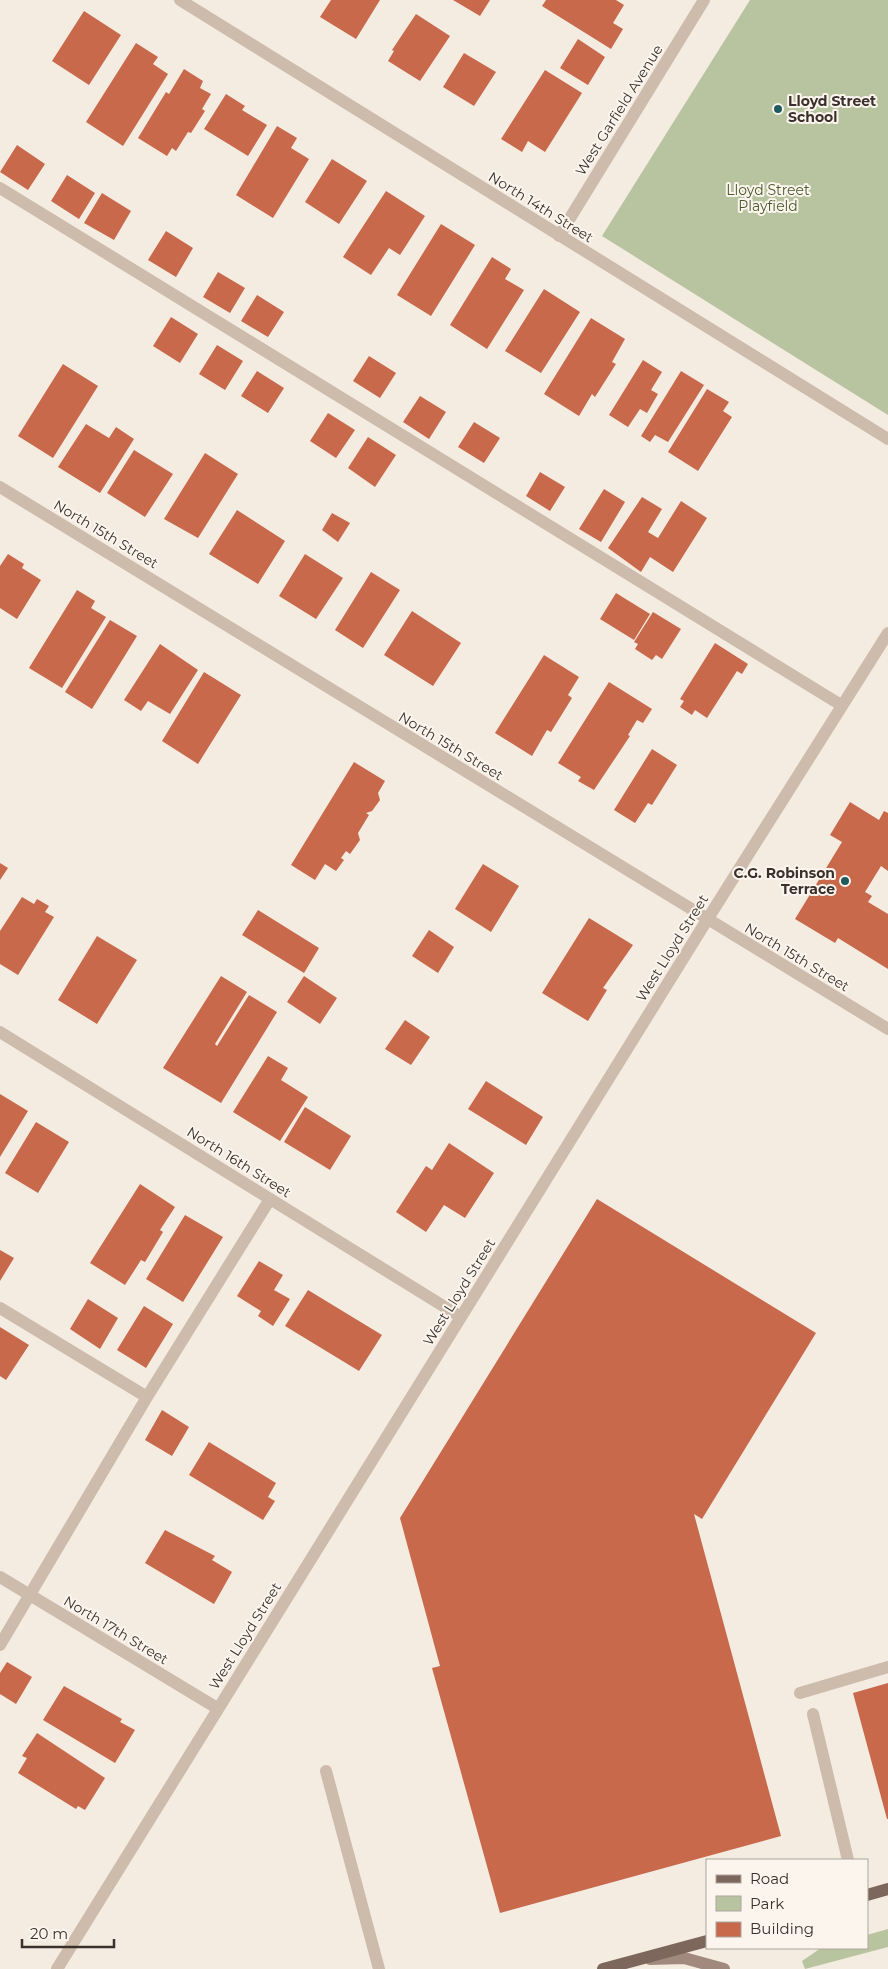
<svg xmlns="http://www.w3.org/2000/svg" width="888" height="1969" font-family="Montserrat,sans-serif">
<style>
.green{fill:#b8c4a0}
.building{fill:#c8694b}
.lines{fill:none;stroke-linecap:round;stroke-linejoin:round}
.service{stroke:#cdbbac;stroke-width:12}
.minor{stroke:#cdbbac;stroke-width:12}
.secondary{stroke:#a18a7d;stroke-width:12}
.primary{stroke:#7d675c;stroke-width:12}
.poi-dot{fill:#1f5a5e;stroke:#fbf5ee;stroke-width:2}
.labels{text-anchor:middle;dominant-baseline:central;stroke-width:4;stroke-linejoin:round;paint-order:stroke}
.poi-label{font-size:14px;font-weight:bold;fill:#3b302b;stroke:#fbf5ee;text-anchor:start}
.street-label{font-size:14px;fill:#3b302b;stroke:#fbf5ee}
.park-label{font-size:14px;fill:#4a5a2e;stroke:#fbf5ee}
</style>
<rect width="100%" height="100%" fill="#f4ebe1"/>
<path class="green" d="M750,0H888V415L602,236Z
M888,1929V1947L805,1969L802,1961L821,1948H867V1935Z"/>
<path class="building" d="M331,0H380L356,39L320,17Z
M453,0H490L480,16Z
M546,0H616L624,5L613,23L623,29L611,49L542,6Z
M84,11L121,35L89,85L52,61Z
M416,14L450,36L420,81L388,61L394,51L392,50Z
M578,39L605,57L588,85L560,68Z
M136,43L158,57L153,64L168,74L123,146L86,122Z
M464,53L496,72L474,106L443,87Z
M184,69L203,81L200,88L211,94L202,109L205,111L191,133L188,132L176,151L172,148L167,156L138,138L166,92L169,94Z
M545,70L582,93L545,152L528,141L522,152L501,139Z
M226,94L245,106L242,110L267,125L248,156L204,129Z
M277,126L297,138L291,148L309,159L273,218L236,195Z
M17,145L45,164L28,190L0,172Z
M332,159L367,181L339,224L305,202Z
M67,175L95,193L79,219L51,201Z
M386,191L425,216L400,255L389,248L371,275L343,257Z
M102,193L131,211L114,240L84,223Z
M441,224L475,245L431,316L397,295Z
M166,231L193,248L176,277L148,260Z
M492,257L511,269L505,279L524,290L487,349L450,325Z
M218,272L245,288L230,313L203,297Z
M544,289L580,312L541,373L505,351Z
M257,295L284,312L268,337L241,321Z
M171,317L198,334L180,363L153,346Z
M591,318L625,339L612,362L616,364L595,397L592,394L579,416L544,394Z
M217,345L243,361L225,390L199,374Z
M369,356L396,373L380,398L353,381Z
M643,360L662,372L651,390L658,394L647,413L640,409L628,427L609,415Z
M63,364L98,386L53,458L18,436Z
M257,371L284,388L268,413L241,396Z
M681,371L704,385L668,442L655,435L650,442L641,436Z
M707,389L729,402L723,411L732,417L698,471L668,452Z
M420,396L446,412L429,439L403,422Z
M328,413L355,430L336,458L310,441Z
M474,422L500,438L484,463L458,447Z
M86,424L109,438L116,427L134,439L100,493L58,467Z
M368,437L396,455L375,487L348,468Z
M134,450L173,474L145,517L107,493Z
M205,453L238,474L198,538L164,519Z
M540,472L565,487L550,511L526,496Z
M604,489L625,502L601,542L579,529Z
M642,497L662,509L648,532L658,538L681,501L707,518L673,572L650,557L641,572L608,548Z
M237,510L285,541L258,584L209,554Z
M332,513L350,523L338,542L322,530Z
M8,554L24,564L22,568L41,580L17,619L0,608V566Z
M305,554L343,578L316,619L279,596Z
M371,572L400,590L363,648L335,630Z
M77,590L95,601L91,608L106,617L62,688L29,668Z
M616,593L650,614L634,640L600,619Z
M412,611L461,643L433,686L384,655Z
M653,612L681,629L662,659L656,655L652,660L635,649L638,644L634,642Z
M110,620L137,636L92,709L65,692Z
M715,643L748,664L742,674L737,671L707,718L695,710L692,715L680,707L684,701L680,699Z
M160,644L198,670L170,714L148,701L141,711L124,700Z
M544,655L579,677L568,695L572,698L551,732L547,730L532,756L495,733Z
M204,672L241,695L198,764L162,741Z
M609,682L652,709L643,723L637,720L628,735L630,736L594,790L578,781L581,777L558,763Z
M652,749L677,765L652,805L648,803L635,823L614,810Z
M354,762L385,781L378,793L380,800L372,811L366,813L369,815L358,833L360,840L350,854L346,851L341,858L344,860L336,871L325,864L315,880L291,865Z
M850,802L879,820L884,811L888,813V871L881,866L865,892L872,896L868,902L888,914V969L838,938L835,943L795,919L842,842L830,835Z
M0,863L8,868L0,880Z
M483,864L519,886L491,932L455,909Z
M22,897L34,904L37,899L49,906L45,912L54,917L18,975L0,964V931Z
M258,910L319,948L304,973L242,935Z
M589,918L633,945L603,988L607,990L588,1021L542,993Z
M429,930L454,947L438,973L412,956Z
M97,936L137,960L97,1024L58,1000Z
M221,976L247,992L215,1044L217,1046L249,995L277,1012L221,1103L163,1068Z
M304,976L337,998L320,1024L287,1002Z
M405,1020L430,1037L411,1065L385,1049Z
M268,1056L288,1068L281,1080L308,1097L280,1141L233,1112Z
M486,1081L543,1117L526,1145L468,1109Z
M0,1094L28,1111L0,1157Z
M305,1107L351,1136L330,1170L284,1142Z
M36,1122L69,1142L38,1193L5,1173Z
M449,1143L494,1173L465,1218L444,1205L426,1232L396,1212L426,1166L432,1170Z
M140,1184L175,1207L160,1230L163,1232L145,1262L141,1260L125,1285L90,1263Z
M597,1199L816,1333L702,1519L694,1514L781,1836L500,1913L432,1668L440,1666L400,1518Z
M185,1215L223,1237L183,1302L146,1279Z
M0,1250L14,1258L0,1281Z
M259,1261L283,1275L274,1290L290,1299L273,1326L258,1316L261,1311L237,1296Z
M308,1290L382,1335L359,1371L285,1326Z
M88,1299L118,1318L100,1349L70,1329Z
M144,1306L173,1324L146,1368L117,1350Z
M0,1327L29,1345L6,1380L0,1376Z
M162,1410L189,1427L172,1456L145,1440Z
M209,1442L276,1483L268,1497L275,1501L263,1520L189,1475Z
M165,1530L215,1556L212,1560L232,1572L214,1604L145,1563Z
M7,1662L32,1677L16,1704L0,1694V1673Z
M888,1683V1819H887L853,1693Z
M64,1686L122,1719L120,1722L135,1730L115,1763L43,1720Z
M37,1733L105,1778L85,1810L78,1806L76,1809L18,1773L27,1758L22,1756Z"/>
<g class="lines">
<path class="service" d="M0,188L841,705
M0,1308L147,1397
M0,1645L147,1397L270,1199
M800,1693L888,1667
M813,1714L848,1860
M326,1771L379,1969"/>
<path class="minor" d="M180,0L888,439
M559,236L704,0
M0,487L888,1029
M0,1032L461,1317
M0,1577L217,1708
M57,1969L707,920L888,633"/>
<path class="secondary" d="M650,1959L684,1958L724,1969"/>
<path class="primary" d="M867,1895L888,1889
M603,1969L707,1941"/>
</g>
<g class="poi-dot">
<circle cx="778" cy="109" r="5"/>
<circle cx="845" cy="881" r="5"/>
</g>
<g class="labels">
<g class="poi-label">
<text x="788" y="101">Lloyd Street<tspan x="788" dy="16">School</tspan></text>
<text x="835" y="873" text-anchor="end">C.G. Robinson<tspan x="835" dy="16">Terrace</tspan></text>
</g>
<g class="street-label">
<text transform="translate(619 110) rotate(-58)">West Garfield Avenue</text>
<text transform="translate(541 207) rotate(32)">North 14th Street</text>
<text transform="translate(106 534) rotate(31)">North 15th Street</text>
<text transform="translate(451 746) rotate(31)">North 15th Street</text>
<text transform="translate(672 948) rotate(-58)">West Lloyd Street</text>
<text transform="translate(797 957) rotate(31)">North 15th Street</text>
<text transform="translate(239 1162) rotate(32)">North 16th Street</text>
<text transform="translate(459 1292) rotate(-58)">West Lloyd Street</text>
<text transform="translate(116 1630) rotate(31)">North 17th Street</text>
<text transform="translate(245 1636) rotate(-58)">West Lloyd Street</text>
</g>
<g class="park-label">
<text x="768" y="190">Lloyd Street<tspan x="768" dy="16">Playfield</tspan></text>
</g>
</g>
<rect x="706" y="1859" width="162" height="90" fill="#fbf5ee" stroke="#aea6a0"/>
<rect x="716" y="1875" width="25" height="8" fill="#7d675c" stroke="#aea6a0"/>
<text x="750" y="1884" font-size="15" fill="#3b302b">Road</text>
<rect x="716" y="1896" width="25" height="15" fill="#b8c4a0" stroke="#aea6a0"/>
<text x="750" y="1909" font-size="15" fill="#3b302b">Park</text>
<rect x="716" y="1922" width="25" height="15" fill="#c8694b" stroke="#aea6a0"/>
<text x="750" y="1934" font-size="15" fill="#3b302b">Building</text>
<path d="M22 1939v8h92v-8" fill="none" stroke="#3b302b" stroke-width="2.5"/>
<text x="30" y="1939" font-size="15" fill="#3b302b" stroke="#fbf5ee" stroke-width="4" paint-order="stroke">20 m</text>
</svg>
